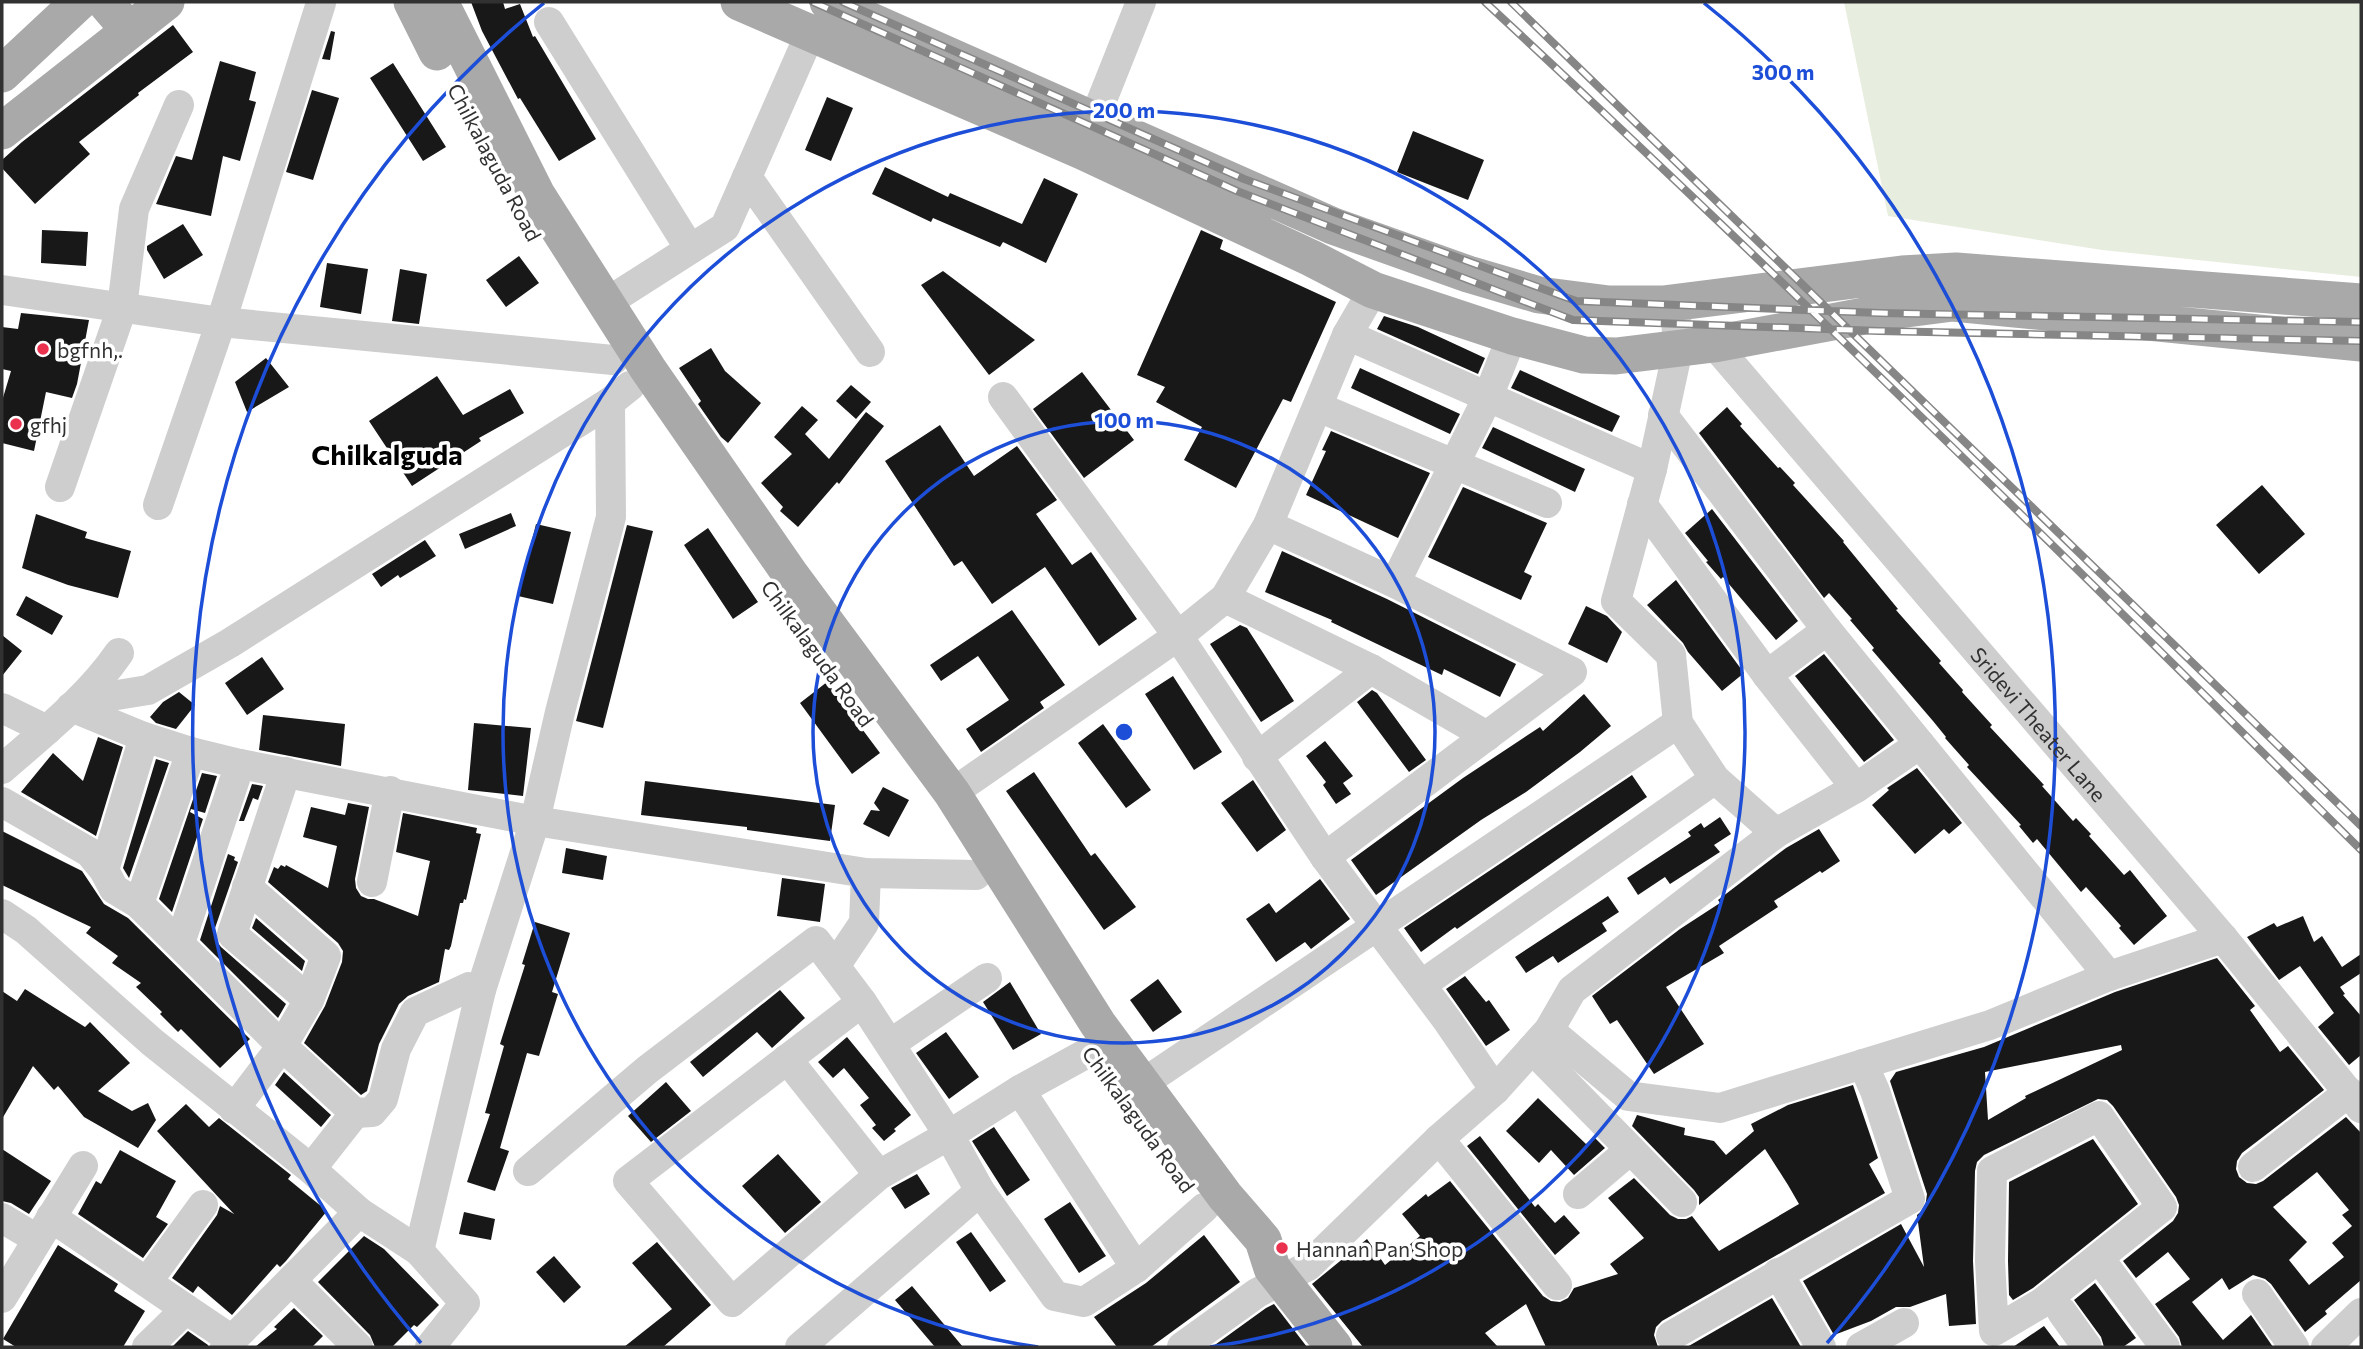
<svg xmlns="http://www.w3.org/2000/svg" width="2363" height="1349" font-family="Commissioner,sans-serif">
<style>
.green{fill:#e8eedf}
.building{fill:#181818;fill-rule:evenodd}
.lines{fill:none;stroke-linecap:round;stroke-linejoin:round}
.minor{stroke:#cecece;stroke-width:30}
.major{stroke:#a9a9a9;stroke-width:37}
.rail-casing{stroke:#868686;stroke-width:8}
.rail{stroke:#fff;stroke-width:5;stroke-dasharray:16;stroke-linecap:butt}
.ring{fill:none;stroke:#1d4ed8;stroke-width:3.5}
.poi-dot{fill:#ea314e;stroke:#fff;stroke-width:2.5}
.labels{text-anchor:middle;dominant-baseline:central;stroke-width:7;stroke-linejoin:round;paint-order:stroke}
.street-label{font-size:21px;fill:#313131;stroke:#fff}
.poi-label{font-size:21px;fill:#313131;stroke:#fff;text-anchor:start}
.district-label{font-size:28px;font-weight:bold;fill:#000;stroke:#fff}
.centre{fill:#1d4ed8;stroke:#fff;stroke-width:3.5}
.ring-label{font-size:21px;text-anchor:middle;font-weight:bold;fill:#1d4ed8;stroke:#fff;stroke-width:7;stroke-linejoin:round;paint-order:stroke}
</style>
<rect width="100%" height="100%" fill="#fff"/>
<path class="green" d="M1844,2H2361V277L2102,250L1888,216Z"/>
<path class="building" d="M471,2H503L505,9L520,4L533,37L535,36L596,139L559,161L520,98L518,99L482,31Z
M173,25L193,52L138,93L139,95L79,142L90,154L35,204L2,168V160L22,142Z
M331,31L335,32L330,60L322,59Z
M220,61L256,72L249,100L256,102L240,161L223,156L211,216L156,204L176,156L192,160Z
M393,63L446,147L423,161L370,78Z
M312,90L339,98L313,180L286,172Z
M827,97L853,108L831,161L805,150Z
M1413,131L1484,160L1468,200L1397,172Z
M885,167L948,197L950,193L1022,224L1044,178L1078,194L1046,263L1003,242L1000,247L933,218L931,222L872,194Z
M183,224L203,255L164,279L147,250V246Z
M42,230L88,232L86,266L41,263Z
M1201,230L1223,240L1220,249L1336,302L1291,402L1283,399L1236,488L1184,460L1202,427L1156,402L1165,387L1137,375Z
M519,256L539,283L506,307L486,280Z
M327,263L368,269L361,314L320,307Z
M400,269L427,274L419,324L392,321Z
M943,271L1035,340L989,375L921,285Z
M21,313L89,320L77,384L72,398L46,392L34,451L2,443V401L11,371L2,369V327L18,329Z
M1384,316L1418,327L1485,358L1478,374L1377,329Z
M711,348L725,371L761,403L728,443L721,437L698,404L701,401L679,368Z
M266,358L289,387L247,412L235,382Z
M1360,368L1460,414L1450,434L1351,388Z
M1520,370L1620,416L1612,432L1511,388Z
M1082,372L1134,440L1084,478L1033,409Z
M437,376L463,415L510,389L524,413L479,438L481,441L412,486L369,421Z
M851,385L871,402L856,419L836,401Z
M802,406L818,420L805,434L829,459L866,412L884,426L839,484L837,482L798,527L780,511L783,507L761,483L792,454L774,437Z
M1727,407L1742,424L1740,426L1778,468L1780,467L1795,483L1793,485L1844,541L1843,542L1898,609L1896,610L1941,661L1939,663L1963,690L1962,692L1992,725L1990,727L2044,785L2042,786L2073,821L2076,818L2091,834L2089,836L2124,875L2130,870L2167,916L2134,945L2119,928L2121,926L2086,887L2081,892L2037,839L2033,843L2019,826L2021,825L1967,767L1969,765L1945,738L1946,737L1933,721L1872,650L1874,648L1850,620L1852,619L1829,593L1824,598L1699,433Z
M940,425L974,476L1017,446L1057,500L1036,514L1072,565L1091,552L1137,619L1099,646L1045,567L992,604L962,561L954,566L885,461Z
M1493,427L1585,469L1575,492L1482,448Z
M1331,431L1430,473L1398,538L1306,495L1326,451L1322,450Z
M2262,485L2305,534L2259,574L2216,525Z
M1463,487L1547,523L1524,572L1532,576L1521,600L1428,557Z
M1712,509L1798,621L1776,640L1723,577L1721,579L1706,562L1708,561L1685,533Z
M511,513L516,526L465,549L459,534Z
M36,514L87,532L85,538L131,551L118,598L68,585L22,568Z
M536,524L571,532L553,604L518,596Z
M627,525L653,531L603,728L576,721Z
M708,528L758,602L733,619L684,545Z
M425,540L436,556L400,578L398,575L381,587L372,574Z
M1282,551L1387,599L1516,664L1500,697L1444,669L1442,675L1331,622L1332,620L1265,592Z
M1676,580L1744,673L1722,691L1688,652L1683,643L1647,605Z
M26,596L63,616L52,635L16,615Z
M1586,606L1607,616L1622,632L1607,663L1568,644Z
M1012,610L1065,685L1040,702L1044,708L981,752L966,729L1009,700L978,656L941,681L930,665Z
M1240,625L1247,628L1294,701L1261,722L1210,644Z
M2,635L22,651L2,676Z
M1824,654L1894,740L1864,762L1795,676Z
M262,657L284,689L247,715L225,683Z
M1173,676L1222,752L1194,770L1145,694Z
M827,682L880,753L852,774L800,703Z
M1372,690L1377,693L1426,760L1409,772L1357,702Z
M179,692L195,705L176,729L156,723L150,717L163,702Z
M1584,694L1611,726L1580,752L1526,792L1481,820L1376,895L1351,860L1463,778L1540,727L1543,731Z
M263,715L345,724L341,766L259,750Z
M474,723L531,728L523,796L468,790Z
M1103,724L1151,790L1126,808L1078,743Z
M98,737L123,747L96,836L21,792L53,753L83,781Z
M1325,741L1353,776L1343,783L1351,794L1336,804L1323,785L1326,782L1306,756Z
M156,759L169,763L129,878L123,868Z
M1917,768L1962,823L1949,834L1944,829L1915,854L1872,805L1889,790L1887,788Z
M1034,772L1091,856L1095,853L1136,907L1104,930L1006,791Z
M202,773L217,776L205,813L191,809L190,812L203,819L172,912L159,899Z
M1632,775L1647,797L1457,929L1455,927L1421,952L1404,928Z
M1253,780L1286,830L1257,852L1221,803Z
M645,781L835,805L830,841L747,830V827L641,815Z
M252,784L263,786L258,800L253,798L244,821H239Z
M883,787L909,800L889,837L863,824L871,810L880,811L874,803Z
M348,803L369,807L355,879L356,888L361,896L368,899H374L418,916L430,861L396,852L403,813L477,828L476,833L481,834L466,900L464,899L463,903H460L451,946L449,950L445,949L439,982L408,996L399,1004L379,1044L367,1091L361,1095L304,1043L325,1006L342,962L343,951L338,943L268,882L274,867L278,869L281,865L285,867L286,865L328,888L337,846L303,837L311,807L345,815Z
M1720,817L1731,834L1714,845L1720,852L1670,884L1665,877L1638,895L1627,878L1691,836L1688,832L1701,823L1704,828Z
M1819,829L1840,861L1822,873L1820,871L1774,901L1778,907L1719,946L1724,953L1666,987L1704,1044L1654,1074L1617,1020L1610,1024L1592,996L1680,929L1720,903L1718,900L1786,848Z
M2,831L82,871L104,904L128,918L250,1039L220,1068L181,1029L178,1032L160,1014L162,1012L136,987L141,983L112,963L118,956L86,933L91,927L2,885Z
M566,848L607,856L603,880L562,873Z
M228,854L235,857L234,860L238,862L215,928V939L221,947L286,1004L278,1018L200,940Z
M782,878L825,884L820,922L777,916Z
M1320,879L1350,919L1311,949L1305,942L1276,962L1246,919L1269,903L1276,913Z
M1608,896L1619,912L1602,923L1607,931L1558,963L1553,956L1526,973L1515,957Z
M2303,916L2314,942L2322,936L2342,967L2361,954V973L2340,987L2345,994L2343,995L2361,1016V1055L2349,1065L2318,1027L2334,1013L2300,966L2279,980L2247,937L2274,923L2277,927Z
M256,918L305,961L302,971L252,928Z
M535,922L570,933L552,992L558,994L539,1056L527,1053L500,1148L509,1151L495,1191L467,1182L490,1114L485,1113L504,1046L500,1044L525,965L522,964Z
M2217,958L2255,1006L2250,1010L2280,1052L2288,1046L2324,1090L2242,1153L2237,1161L2236,1169L2239,1177L2247,1183L2256,1184L2263,1181L2346,1117L2361,1133V1280L2325,1311L2327,1314L2305,1332L2271,1284L2265,1279L2253,1275L2229,1290L2222,1278L2192,1302L2223,1340L2251,1315L2273,1347H2182L2179,1337L2155,1304L2190,1279L2168,1252L2136,1278L2123,1261L2173,1221L2178,1213L2179,1205L2176,1197L2113,1106L2107,1100L2098,1099L1984,1155L1977,1162L1975,1171L1973,1261L1976,1324L1949,1326L1946,1294L1910,1307H1896L1871,1321L1834,1335L1803,1281L1901,1224L1924,1267L1917,1215L1925,1208L1927,1194L1890,1081L1896,1072L1984,1047L2115,992ZM2121,1045L2122,1050L2025,1096L2026,1098L1988,1120L1985,1072ZM2317,1172L2349,1210L2342,1215L2352,1226L2332,1243L2344,1257L2309,1285L2289,1260L2307,1242L2273,1207Z
M1465,976L1486,1002L1489,1000L1510,1030L1486,1046L1446,989Z
M1158,979L1182,1012L1153,1032L1130,1000Z
M1010,982L1041,1034L1013,1050L983,1002Z
M25,989L85,1027L90,1022L130,1063L98,1091L132,1111L148,1103L156,1120L138,1148L84,1117L58,1086L54,1090L33,1066L2,1119V991L17,1001Z
M780,990L805,1018L772,1048L757,1032L703,1077L690,1062Z
M946,1032L979,1077L949,1099L916,1053Z
M847,1037L911,1115L894,1129L896,1131L884,1141L872,1128L876,1125L860,1105L869,1098L844,1068L833,1078L818,1062Z
M284,1072L331,1115L321,1127L275,1085Z
M666,1082L691,1111L651,1142L628,1116Z
M1853,1085L1878,1158L1869,1164L1885,1193L1662,1321L1656,1327L1654,1335L1658,1347H1546L1526,1304L1485,1333L1498,1347H1363L1312,1284L1367,1239L1385,1265L1420,1236L1402,1214L1426,1194L1428,1197L1450,1181L1543,1296L1551,1301L1560,1302L1568,1298L1574,1288L1618,1274L1610,1264L1644,1238L1608,1198L1634,1178L1670,1215L1678,1219H1686L1692,1216L1719,1251L1799,1204L1788,1185L1765,1149L1699,1205V1197L1694,1190L1632,1126L1637,1115L1685,1128L1684,1135L1714,1141L1726,1155L1754,1131L1751,1124L1788,1105Z
M1538,1098L1586,1144L1594,1137L1605,1148L1574,1175L1551,1150L1539,1163L1506,1131Z
M186,1104L209,1127L219,1118L291,1175L288,1179L327,1211L286,1261L280,1267L277,1264L232,1315L198,1286L193,1293L172,1278L217,1215L220,1206L234,1214L157,1131Z
M994,1127L1030,1180L1007,1196L972,1141Z
M1480,1136L1535,1207L1538,1204L1555,1223L1564,1215L1580,1233L1555,1255L1467,1146Z
M2093,1139L2138,1204L2033,1288L2013,1300L2009,1295L2008,1261L2009,1182Z
M2,1149L51,1181L29,1214L11,1203L2,1201Z
M120,1150L176,1181L156,1217L168,1224L143,1258L78,1214L96,1181L101,1184Z
M778,1154L821,1202L785,1233L742,1186Z
M917,1174L930,1194L905,1209L891,1188Z
M1070,1202L1106,1256L1079,1273L1044,1219Z
M464,1212L495,1219L491,1240L459,1234Z
M971,1232L1006,1281L990,1292L956,1242Z
M1204,1235L1240,1282L1151,1347H1117L1094,1317L1146,1283Z
M364,1236L384,1249L439,1305L417,1327L414,1325L392,1347H375L370,1335L318,1282Z
M657,1242L711,1305L663,1347H624L672,1309L632,1263Z
M58,1245L118,1284L114,1291L145,1311L123,1347H16L3,1339Z
M554,1256L581,1287L564,1303L536,1272Z
M2095,1283L2136,1338L2123,1347H2104L2101,1337L2074,1300Z
M912,1286L963,1347H935L895,1300Z
M1772,1298L1801,1347H1687Z
M1274,1304L1307,1347H1212L1266,1308Z
M294,1308L323,1336L312,1347H255L277,1329L274,1327Z
M2044,1326L2060,1347H2013Z
M188,1331L208,1345V1347H172Z"/>
<g class="lines">
<g class="minor">
<path d="M549,22L690,249"/>
<path d="M1094,120L1141,2"/>
<path d="M747,177L870,352"/>
<path d="M2,290L221,322L613,360"/>
<path d="M606,303L725,227L810,34"/>
<path d="M1675,303L1678,349L1652,469L1616,601L1671,655L1678,723L1715,779L1776,833"/>
<path d="M1347,335L1652,469"/>
<path id="s1" d="M1714,344L2223,938L2361,1108"/>
<path d="M1003,397L1178,636L1325,857L1447,1020L1495,1090"/>
<path d="M1318,407L1547,503"/>
<path d="M1663,415L1827,630L2109,976"/>
<path d="M60,487L122,308L134,209L179,105"/>
<path d="M1642,504L1767,675L1856,788"/>
<path d="M158,505L221,322L321,3"/>
<path d="M1268,525L1395,583L1572,672L1325,857"/>
<path d="M1395,583L1488,397L1512,336"/>
<path d="M1225,598L1371,669L1487,736"/>
<path d="M1767,675L1827,630"/>
<path d="M80,701L148,690L230,643L610,402L630,386"/>
<path d="M71,707L144,737L191,752L240,764L535,821L866,873L976,875"/>
<path d="M2,708L47,730"/>
<path d="M1257,757L1371,669"/>
<path d="M2,769C43,733 88,698 119,653"/>
<path d="M952,793L1178,636L1225,598L1268,525L1347,335L1373,290"/>
<path d="M2,802L89,852L104,870L114,889L139,904L282,1046L355,1113L372,1112L383,1099L396,1049L415,1012L469,987L481,990"/>
<path d="M104,870L144,737"/>
<path d="M372,882L390,791"/>
<path d="M247,887L326,956L309,1000"/>
<path d="M139,904L191,752"/>
<path d="M2,914L26,930L152,1042L311,1169L359,1212L419,1251L465,1303L430,1347"/>
<path d="M180,943L240,764"/>
<path d="M835,966L864,923L866,873"/>
<path d="M1421,985L1715,779"/>
<path d="M862,1002L628,1181L732,1302L879,1175L949,1135L1020,1090L1089,1052"/>
<path d="M1549,1030L1628,1096L1720,1108L1990,1025L2109,976L2223,938"/>
<path d="M890,1044L987,978"/>
<path d="M1532,1049L1682,1202"/>
<path d="M787,1059L879,1175"/>
<path d="M1142,1084L1678,723"/>
<path d="M1020,1090L1136,1268"/>
<path d="M234,1109L282,1046L309,1000L232,934L286,772"/>
<path d="M2099,1116L2162,1207L2043,1302L1994,1331L1990,1261L1992,1171Z"/>
<path d="M1439,1139L1557,1285"/>
<path d="M2253,1167L2349,1092"/>
<path d="M311,1169L355,1113"/>
<path d="M528,1171L647,1070L816,941L862,1002L949,1135L980,1191L1055,1296L1084,1302L1136,1268L1204,1208"/>
<path d="M1578,1194L1630,1150"/>
<path d="M51,1217L186,1309"/>
<path d="M2,1218L37,1239"/>
<path d="M419,1251L481,990L535,821L560,712L611,517L610,402"/>
<path d="M2099,1258L2165,1347"/>
<path d="M1778,1273L1821,1347"/>
<path d="M292,1281L358,1347"/>
<path d="M147,1282L203,1205"/>
<path d="M2257,1294L2294,1347"/>
<path d="M2,1298L83,1166"/>
<path d="M2062,1312L2087,1347"/>
<path d="M1671,1336L1910,1199L1875,1091L1863,1064"/>
<path d="M147,1347L186,1309L232,1340"/>
<path d="M225,1347L359,1212"/>
<path d="M800,1347L980,1191"/>
<path d="M1182,1347L1257,1293L1308,1266L1439,1139L1495,1090L1549,1030L1572,990L1776,833L1856,788L1920,744"/>
<path d="M1861,1347L1904,1323"/>
<path d="M2326,1347L2361,1313"/>
</g>
<path class="major" d="M105,2L129,30
M412,2L437,52
M440,2L537,195L648,369L790,574L952,793L1098,1024L1225,1196L1263,1240L1272,1268L1334,1347
M739,2L1082,151L1311,258L1373,290L1512,336L1584,355L1616,356L1714,344L1891,311L1953,303L2361,343
M828,2L1333,226L1468,274L1539,295L1609,304H1663L1902,274L1956,271L2361,302
M2,74L79,2
M2,131L166,2"/>
<g class="rail-casing">
<path id="rail" d="M813,2L1237,191L1573,320L1879,331L2361,341
M843,2L1244,179L1576,301L1880,313L2361,322
M1485,2C1783,278 2073,564 2361,850
M1511,2L2361,826"/>
</g>
<use href="#rail" class="rail"/>
</g>
<g class="ring">
<circle cx="1124" cy="732" r="311"/>
<path d="M1038 1347A621 621 0 1 1 1210 1347"/>
<path d="M421 1343A932 932 0 0 1 544 3M1704 3A932 932 0 0 1 1827 1343"/>
</g>
<g class="poi-dot">
<circle cx="43" cy="349" r="7"/>
<circle cx="16" cy="424" r="7"/>
<circle cx="1282" cy="1248" r="7"/>
</g>
<g class="labels">
<g class="street-label">
<text transform="translate(495 162) rotate(62)">Chilkalaguda Road</text>
<text transform="translate(818 653) rotate(54)">Chilkalaguda Road</text>
<text stroke="none"><textPath href="#s1" startOffset="500">Sridevi Theater Lane</textPath></text>
<text transform="translate(1139 1119) rotate(54)">Chilkalaguda Road</text>
</g>
<g class="poi-label">
<text x="57" y="349">bgfnh,.</text>
<text x="30" y="424">gfhj</text>
<text x="1296" y="1248">Hannan Pan Shop</text>
</g>
<g class="district-label">
<text x="387" y="454">Chilkalguda</text>
</g>
</g>
<circle cx="1124" cy="732" r="10" class="centre"/>
<g class="ring-label">
<text x="1783" y="80">300 m</text>
<text x="1124" y="118">200 m</text>
<text x="1124" y="428">100 m</text>
</g>
<rect width="2363" height="1349" fill="none" stroke="#313131" stroke-width="7"/>
</svg>
